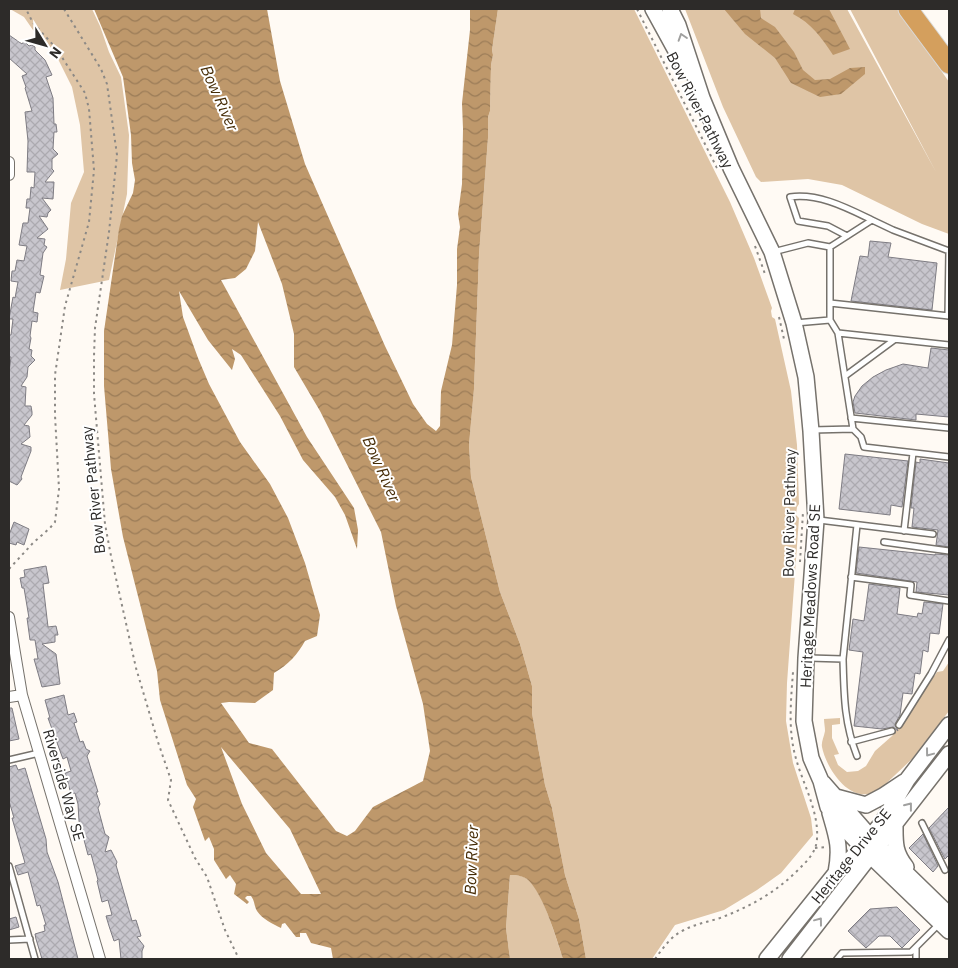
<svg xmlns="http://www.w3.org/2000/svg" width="958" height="968" font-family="'IBM Plex Sans',sans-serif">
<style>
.green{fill:#dfc5a6}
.water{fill:url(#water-waves);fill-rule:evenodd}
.building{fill:url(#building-cross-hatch);stroke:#7e7c83}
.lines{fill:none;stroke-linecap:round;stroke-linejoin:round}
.lane-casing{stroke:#76726c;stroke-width:8}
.street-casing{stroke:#76726c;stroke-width:12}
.secondary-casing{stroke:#76726c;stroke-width:18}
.highway-casing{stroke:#d9d9d8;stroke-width:21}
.path{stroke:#8c8985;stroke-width:2;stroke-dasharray:2.5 4;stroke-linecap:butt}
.lane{stroke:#fff;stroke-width:5}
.street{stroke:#fff;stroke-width:10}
.secondary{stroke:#fff;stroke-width:15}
.highway{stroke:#d49f5d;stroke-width:19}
.oneway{stroke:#a0a09f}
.labels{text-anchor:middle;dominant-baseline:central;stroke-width:4;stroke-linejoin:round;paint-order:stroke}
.street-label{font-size:15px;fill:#2d2b29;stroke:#fff}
.water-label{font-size:16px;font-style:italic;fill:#462c06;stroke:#fff}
</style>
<defs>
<pattern id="water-waves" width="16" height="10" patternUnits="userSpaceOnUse" patternTransform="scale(1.25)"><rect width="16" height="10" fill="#be986b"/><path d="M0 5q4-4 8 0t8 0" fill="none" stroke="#9b7c58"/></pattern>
<pattern id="building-cross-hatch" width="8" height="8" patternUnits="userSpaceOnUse" patternTransform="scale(1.25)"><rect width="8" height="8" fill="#c8c6cd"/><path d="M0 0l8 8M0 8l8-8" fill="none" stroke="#acaab0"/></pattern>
</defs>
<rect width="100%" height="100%" fill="#fffaf4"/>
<path class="green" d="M10,9H92L100,26L109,52L121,77L129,135L127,194L109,280L60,290L66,259L71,203L84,172L80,125L72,87L55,53L33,30L24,17Z
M498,9H634L730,202L754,258L772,308L771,311L772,317L775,319L791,391L797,445L799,504L797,507L796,515L799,518L787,683L786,721L793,763L811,818L813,835L781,873L757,890L724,910L675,925L652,959H586L579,919L565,875L552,808L545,785L538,747L532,713V686L520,644L500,592L471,477L469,445L474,389L479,254L488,138V117L490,111L491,65L493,55L492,50Z
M685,9H847L936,172L850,9H899L949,82V234L922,224L842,185L808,179L761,182L756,177L723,107Z
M949,662V711L913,758L874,795L869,796L868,794C846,798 826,767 822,747C821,742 824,737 825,731C825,727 824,723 824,719L840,718V724L832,725V738L839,754L834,755L838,765L847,772L858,771L866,766L875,751L892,736L937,672L943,671Z
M510,875C518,875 526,876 531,882C545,899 556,938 563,959H510L506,928Z"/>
<path class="water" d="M94,9H267L280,81L305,164L385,346L413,404L427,424L436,431L440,426L441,391L452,345L457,285V249L460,227L458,214L462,184L463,129L462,103L470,30V9H498L492,50L493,55L491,65L490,111L488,117V138L479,254L474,389L469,445L471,477L500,592L520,644L532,686V713L538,747L545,785L552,808L565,875L579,919L586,959H563C556,937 545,900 531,883C526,876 518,875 510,875L506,928L510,959H333L331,948L311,943L306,933H300V937H296L285,923L282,924L281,928C273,924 262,919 257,911C254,906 255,901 251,896H247L245,898L249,902L247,904L234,894L236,884L230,875L226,879L214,860V849L209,837L205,841L193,807L196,799L187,785L160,700L157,671L123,537L111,469L104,386V331L119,229L122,216L133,193L135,180L132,163L131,135L123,77ZM258,222L282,284L294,334V367L320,411L381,532L396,606L423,704L430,751L423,781L373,807L355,831L347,836L336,831L272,749L249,743L221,703L229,702L255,703L273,690L274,673C288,665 298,654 305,641L317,636L320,615L305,563L288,518L270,484L240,442L209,384L198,358L183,317L179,291L208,340L232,370L235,359L232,349L241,355L280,416L303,460L335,497L345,515L357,549L358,530L354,508L307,437L221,280L235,278L246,269L255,251ZM221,747L290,829L321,894H301L266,853L242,804Z
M724,9H760L761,18L775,27L794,52L803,70L815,80L830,79L850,68L865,67V74L841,94L820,97L791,83L775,58L745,34Z
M795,9H829L850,49L833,55C822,38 811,23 793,14Z"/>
<path class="building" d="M9,35L22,44L24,41L29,46L32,45L35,47V50L45,60L52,75L46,77L53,98L54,124H56L57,132H54L53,149L58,154L52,159V169L54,171L45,182H54L53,199L42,198L51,210L48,213L47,217L39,216L48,229L37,238L45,239L44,245L47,247L43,253L40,275L44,276L40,293L36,292L33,312L38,313L37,322L32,321L30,336L31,338L29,349L32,350L31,356L35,360L28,367L27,377L21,386L26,387L25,406H31L32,412V415L24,425L29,426L30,437L21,444L31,447V451L21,477L22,479L17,485L9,481V372L11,357H9V335H11L13,319H9L13,297L15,298L18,282L11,281L12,271H15L17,260L24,261L27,246L19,245L23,223H28L30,208H26L27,199H30L31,187L34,188L35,172H27L28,141L25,112L32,111L25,88L26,87L22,76L27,74L9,58Z
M870,241L891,243L888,257L937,263L932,310L851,301L860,256L868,257Z
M931,348L949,350V417L916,414V420L855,413L853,402L855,396L862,386L873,377L886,370L903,364L928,368Z
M845,454L908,461L902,507L891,505L890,515L839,509Z
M920,459L949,463V547L936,545L938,530L912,527L914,508H911L916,462L920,463Z
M14,522L29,529L24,545L17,542L16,545L9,543V535Z
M859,547L935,555V554L949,555V595L916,592L917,582L856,573Z
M46,566L49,583L43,584L48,627L56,626L58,635H55V642L42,644L56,654L60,684L42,687L34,659H38L35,640H30L27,618H29L24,588H22L20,578L25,577L24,570Z
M869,584L900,588L897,614L917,617L918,613L922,614L924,602L943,604L939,634L930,633L928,652L923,650L920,674L915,673L912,694L903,693L900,715L895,724L898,731L893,727L882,729L854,726L863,652L849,650L853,619L864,621Z
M64,695L68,715L74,713L77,722L74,723L80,742L83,741L86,749L90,751L87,756L98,792H96L100,804L98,808L105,834L109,837L105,852L111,850L117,862L116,865L132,921L136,920L141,936L137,937L144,946L142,951V959H121L119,939L114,941L109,926L106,916L112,915L108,900L102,902L97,881L98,880L91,854L88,855L79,821L78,804L75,793L71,794L68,783L65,773L71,771L67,757L63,759L48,718H50L45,700Z
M9,708H12L19,739L9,741Z
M16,765L18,770L25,768L46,839L47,852L58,882L78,959H42L36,939L35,934L45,931L44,925H46L40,905L37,906L28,872L18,875L15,866L25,863L12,818H14L9,801V767Z
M949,807V855L945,859L929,828Z
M923,834L938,866L933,872L909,848Z
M897,907L920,930L902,948L890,936H879L866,948L848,931L870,909Z
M16,917L19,927L9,930V919Z"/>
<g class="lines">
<g class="lane-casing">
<path id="lane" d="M872,220L893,230L949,251L948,316
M830,247L872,220C847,208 819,193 790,197L798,221L828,226L847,236
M773,252L808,243L830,247V320L838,333L853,429L812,430
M830,303L949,316
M795,323L830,320
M838,333L949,345
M845,376L894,340
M851,418L949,428
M853,429L861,437L864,447L949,457
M819,520L933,534
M904,531L913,453
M884,542L949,551
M851,577L911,585L910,595L949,601
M809,658L843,659L857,525
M843,659C844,694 844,723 857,756
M899,725L931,674L949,640
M851,742L892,731
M9,760L39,753
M922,823L945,870
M9,866L35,959
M9,940L30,939
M916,948V959
M837,959L842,953L911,952L939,924"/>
</g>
<g class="street-casing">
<path id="street" d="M9,162V175
M9,617L22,695L100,959
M9,697L22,695"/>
</g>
<g class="secondary-casing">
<path id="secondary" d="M653,9L687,71
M670,9L678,25L702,98L731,168L772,252L794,323L806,377L811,431L816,520L806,658L804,721L811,758L821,781L828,807L851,835L871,856L949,931
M823,783L878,846L949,915
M836,797L866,805L883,796L904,782
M830,813C837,837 841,847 836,873
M895,824C895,842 894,852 906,867
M767,959L836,873L857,853L882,823L907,780L949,725
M790,959L949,754"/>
</g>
<g class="highway-casing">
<path id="highway" d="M908,9L949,64"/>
</g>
<path class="path" d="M64,9L101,69L107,84L117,155L109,232L95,328L94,356V394L105,524L111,556L136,668L158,742L171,780L168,800L195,858L207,877L225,930L239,959
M637,9L718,170
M755,246L765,274
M779,317L784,339
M800,562L803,512
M9,569L33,543L50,528L55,522L59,489L55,415V375L65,306L89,222L94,170L89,109L85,93L56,48L33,23L26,9
M815,848L827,847
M655,959C663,948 671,936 684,930C695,924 708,922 720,918C749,907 775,893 797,871C807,861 816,853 817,839C819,810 802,783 795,755C788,728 791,700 793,672"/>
<use href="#lane" class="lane"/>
<use href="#street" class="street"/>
<use href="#secondary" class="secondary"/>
<use href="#highway" class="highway"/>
</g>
<defs><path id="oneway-chevron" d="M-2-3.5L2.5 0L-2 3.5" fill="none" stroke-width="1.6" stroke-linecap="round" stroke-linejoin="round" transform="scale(1.25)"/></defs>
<g class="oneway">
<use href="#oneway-chevron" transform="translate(682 37) rotate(-108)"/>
<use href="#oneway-chevron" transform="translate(929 753) rotate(127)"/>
<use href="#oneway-chevron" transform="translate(909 806) rotate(-52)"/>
<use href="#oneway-chevron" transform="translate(819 921) rotate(-53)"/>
</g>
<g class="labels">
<g class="street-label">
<text transform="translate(700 110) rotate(63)">Bow River Pathway</text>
<text transform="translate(93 490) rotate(-96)">Bow River Pathway</text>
<text transform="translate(789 513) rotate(-89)">Bow River Pathway</text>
<text transform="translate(810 596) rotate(-87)">Heritage Meadows Road SE</text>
<text transform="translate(64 785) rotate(74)">Riverside Way SE</text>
<text transform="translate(851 856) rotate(-51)">Heritage Drive SE</text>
</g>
<g class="water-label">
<text transform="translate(220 98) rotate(66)">Bow River</text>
<text transform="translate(382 469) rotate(66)">Bow River</text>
<text transform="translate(471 860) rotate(-88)">Bow River</text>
</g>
</g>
<rect width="958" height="968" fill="none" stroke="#2d2b29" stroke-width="20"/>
<g transform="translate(45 45) rotate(127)" stroke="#ffffff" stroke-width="4" paint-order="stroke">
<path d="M0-4L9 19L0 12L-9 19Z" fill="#2d2b29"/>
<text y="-8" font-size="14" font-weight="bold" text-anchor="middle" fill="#2d2b29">N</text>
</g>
</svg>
